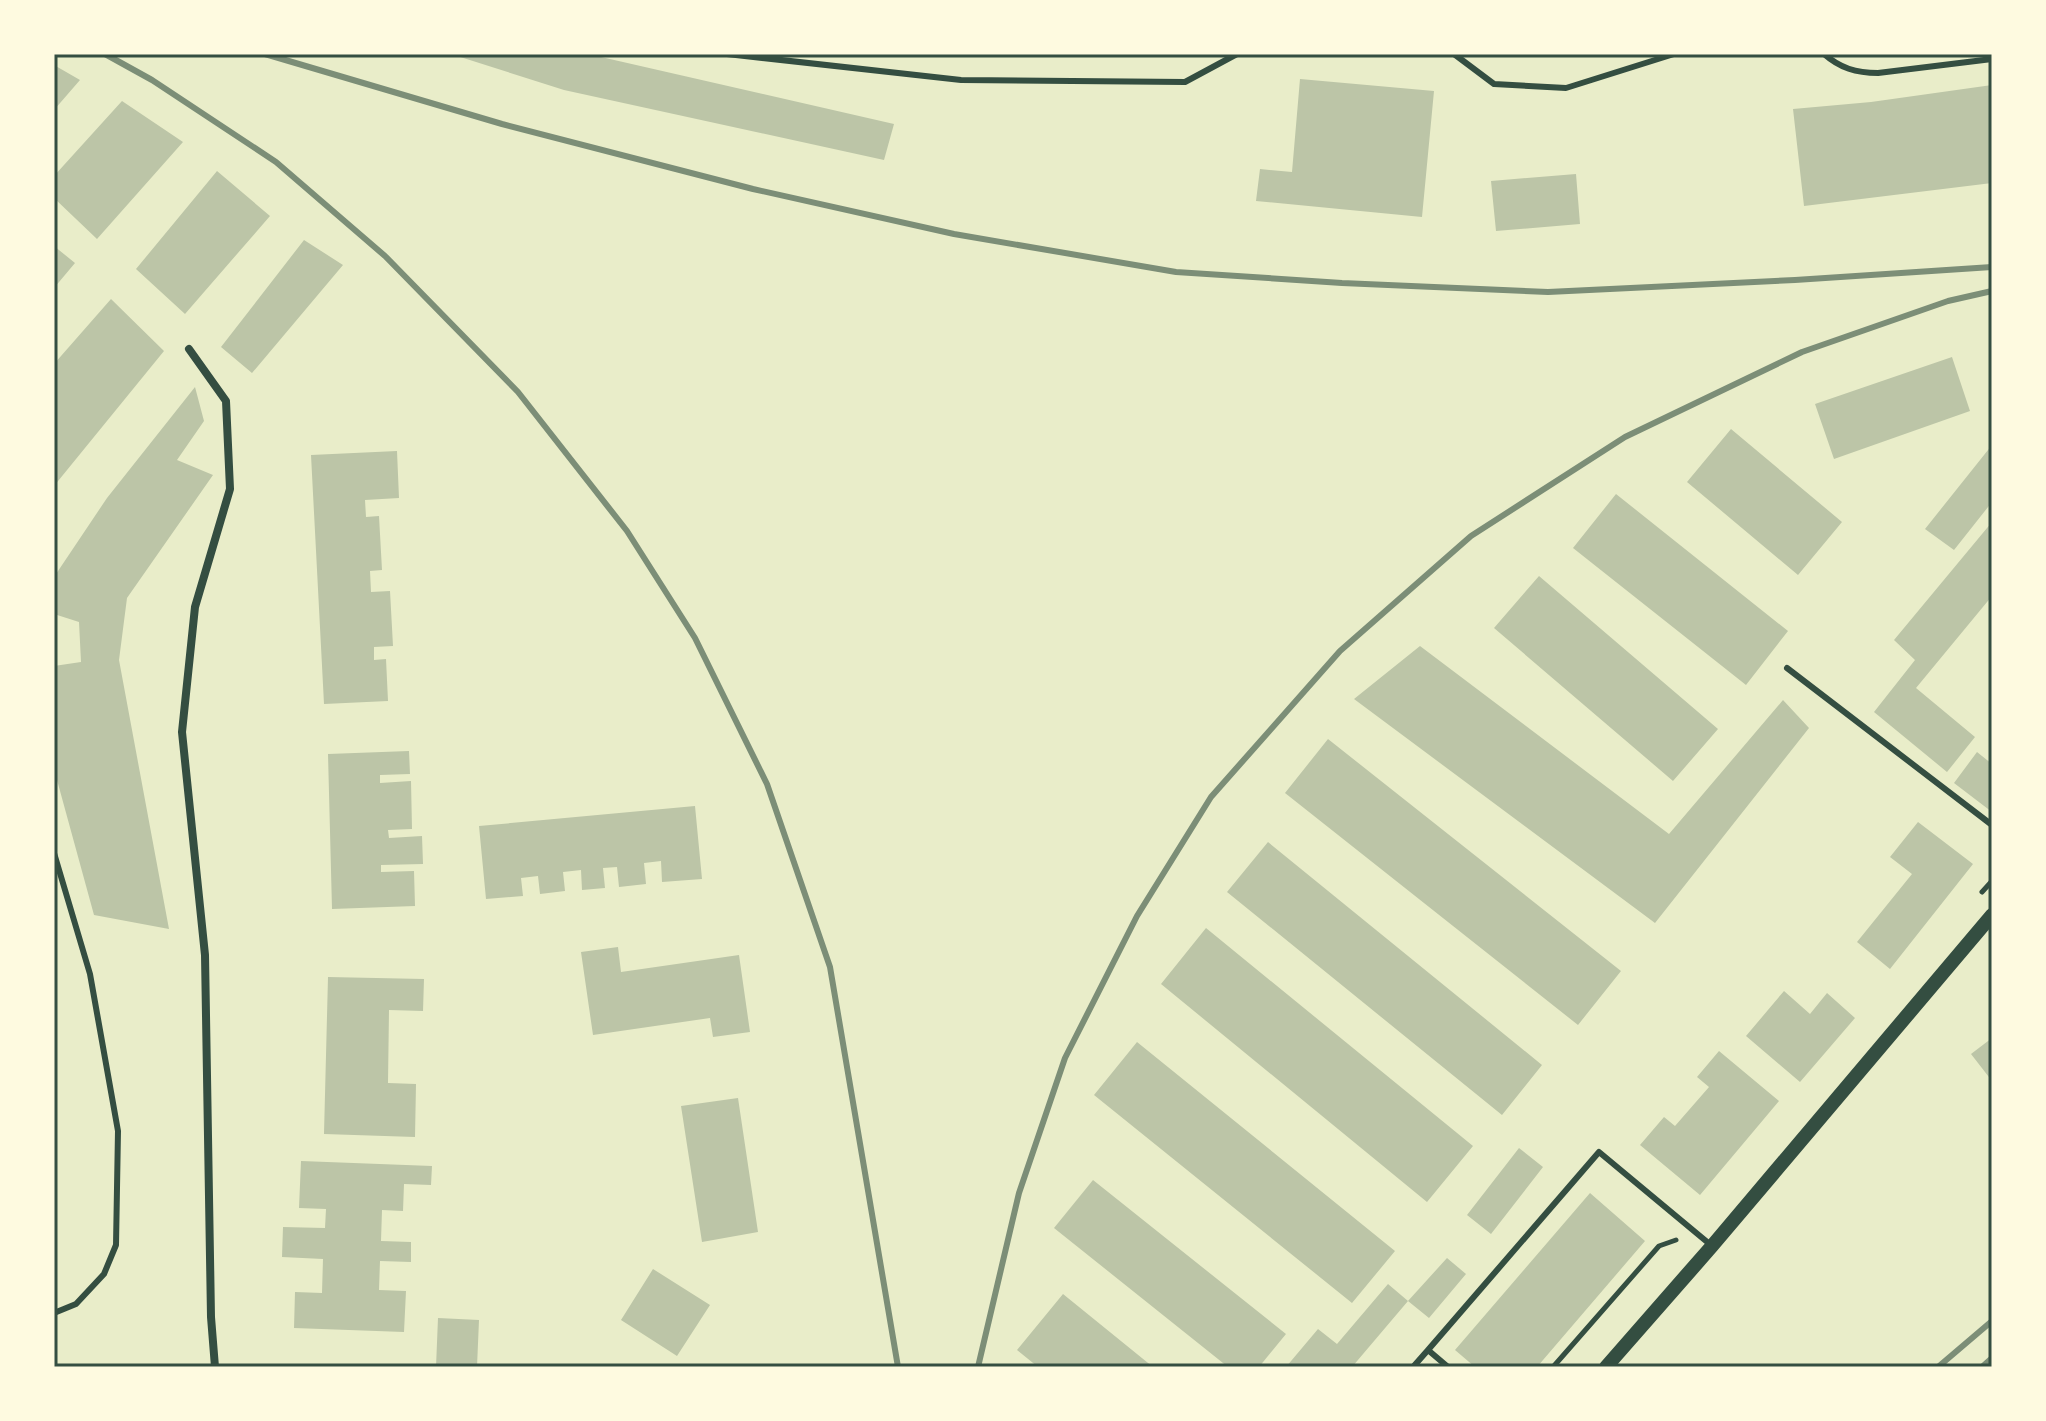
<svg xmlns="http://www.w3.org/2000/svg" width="2046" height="1421" font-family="'DejaVu Sans',sans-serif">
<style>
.building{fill:#bcc5a7}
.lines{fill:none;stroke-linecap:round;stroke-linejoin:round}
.path{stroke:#344e41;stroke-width:5}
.service{stroke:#344e41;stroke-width:6}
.minor{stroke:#344e41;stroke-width:8}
.tertiary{stroke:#344e41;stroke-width:14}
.rail{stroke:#7c8e77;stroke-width:6}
.neatline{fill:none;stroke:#344e41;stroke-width:3}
</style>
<rect width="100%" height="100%" fill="#e9edc9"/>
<path class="building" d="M588,54L894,124L884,160L564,90L454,55Z
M54,65L80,80L54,110Z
M1300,79L1434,91L1422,217L1256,201L1260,169L1292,172Z
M1992,85V183L1804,206L1793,109L1871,102Z
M122,101L183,142L97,239L54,198V176Z
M217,171L270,216L185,314L136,269Z
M1576,174L1580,224L1496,231L1491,181Z
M304,240L343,265L252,373L221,347Z
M54,246L75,263L54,288Z
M111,299L164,351L54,486V364Z
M1952,357L1970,411L1834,459L1815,404Z
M195,387L204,421L177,460L213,475L127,598L119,660L169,929L94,915L54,769V666L81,662L79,622L54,614V577L107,498Z
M1731,429L1842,522L1798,575L1687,482Z
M1992,445V502L1954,550L1925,529Z
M397,451L399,498L365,500L366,517L379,516L382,570L370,571L371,592L390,591L393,646L374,647V660L386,659L388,701L324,704L311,455Z
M1616,494L1788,631L1746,685L1573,548Z
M1992,522V596L1916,688L1975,737L1947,772L1874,712L1915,660L1894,640Z
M1539,576L1718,729L1673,781L1494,628Z
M1420,646L1669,834L1783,700L1809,728L1655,923L1354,699Z
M1328,739L1621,971L1578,1025L1285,793Z
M409,751L410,774L380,775V783L411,781L412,829L388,830L389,838L422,836L423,864L381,865V872L414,871L415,906L332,909L328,754Z
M1977,752L1992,764V812L1954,783Z
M695,806L702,879L662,882L661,861L644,863L646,884L619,887L617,867L603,868L605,888L582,890L581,870L563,872L565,891L540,894L538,876L521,878L523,896L486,899L479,826Z
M1918,822L1973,864L1890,969L1857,942L1912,874L1890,857Z
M1268,842L1542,1065L1502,1115L1227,892Z
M1206,928L1473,1146L1427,1202L1161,984Z
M618,947L621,972L739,955L750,1032L713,1037L710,1018L593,1035L581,952Z
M328,977L424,979L423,1011L389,1010L388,1083L416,1084L415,1137L324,1134Z
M1784,991L1810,1014L1827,993L1855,1018L1800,1082L1746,1036Z
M1992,1038V1081L1971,1054Z
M1137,1042L1395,1251L1352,1303L1094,1095Z
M1719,1051L1779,1101L1700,1195L1640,1145L1664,1117L1675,1126L1709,1087L1697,1077Z
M738,1098L758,1232L702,1242L681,1106Z
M1519,1148L1543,1167L1491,1234L1467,1215Z
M301,1161L432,1166L431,1185L404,1184L403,1211L382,1210L381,1241L411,1242V1262L380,1261L379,1290L406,1291L404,1332L294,1328L295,1292L322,1293L323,1259L282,1257L283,1227L325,1228L326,1209L299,1208Z
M1093,1180L1286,1334L1259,1367H1228L1054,1228Z
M1590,1193L1645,1241L1537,1367H1475L1455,1350Z
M1447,1258L1466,1274L1429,1318L1408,1301L1352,1367H1286L1318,1329L1337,1344L1388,1284L1408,1301Z
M653,1269L710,1305L677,1356L621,1320Z
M1063,1294L1153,1367H1038L1017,1350Z
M438,1318L479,1320L477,1367H436Z"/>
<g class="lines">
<path class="path" d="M1982,892L1992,881
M1553,1367L1659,1246L1676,1240"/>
<path class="service" d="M727,54L961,80L1185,82L1237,54
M1454,54L1494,84L1566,88L1674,54
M1824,54C1840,68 1856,73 1878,73L1992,59
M1787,668L1992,825
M54,853L90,974L118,1131L116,1245L104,1274L76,1304L54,1313
M1413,1367L1428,1350
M1448,1367L1428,1350L1599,1152L1712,1246"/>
<path class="minor" d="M189,349L226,401L230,489L195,607L182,732L205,955L211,1317L215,1367"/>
<path class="tertiary" d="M1606,1367L1712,1246L1992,915"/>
<path class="rail" d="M105,54L152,80L276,162L385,256L518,392L627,531L695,638L767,784L830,967L898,1367
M265,54L502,124L753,189L954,234L1176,272L1342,283L1548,292L1795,280L1992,267
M978,1367L1019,1193L1065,1058L1137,916L1211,797L1340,651L1471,536L1625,437L1802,352L1948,301L1992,291
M1938,1367L1992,1321
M1982,1367L1992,1358"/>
</g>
<rect width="2046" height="1421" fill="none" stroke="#fefae0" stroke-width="112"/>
<rect x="56" y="56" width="1934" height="1309" class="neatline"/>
</svg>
